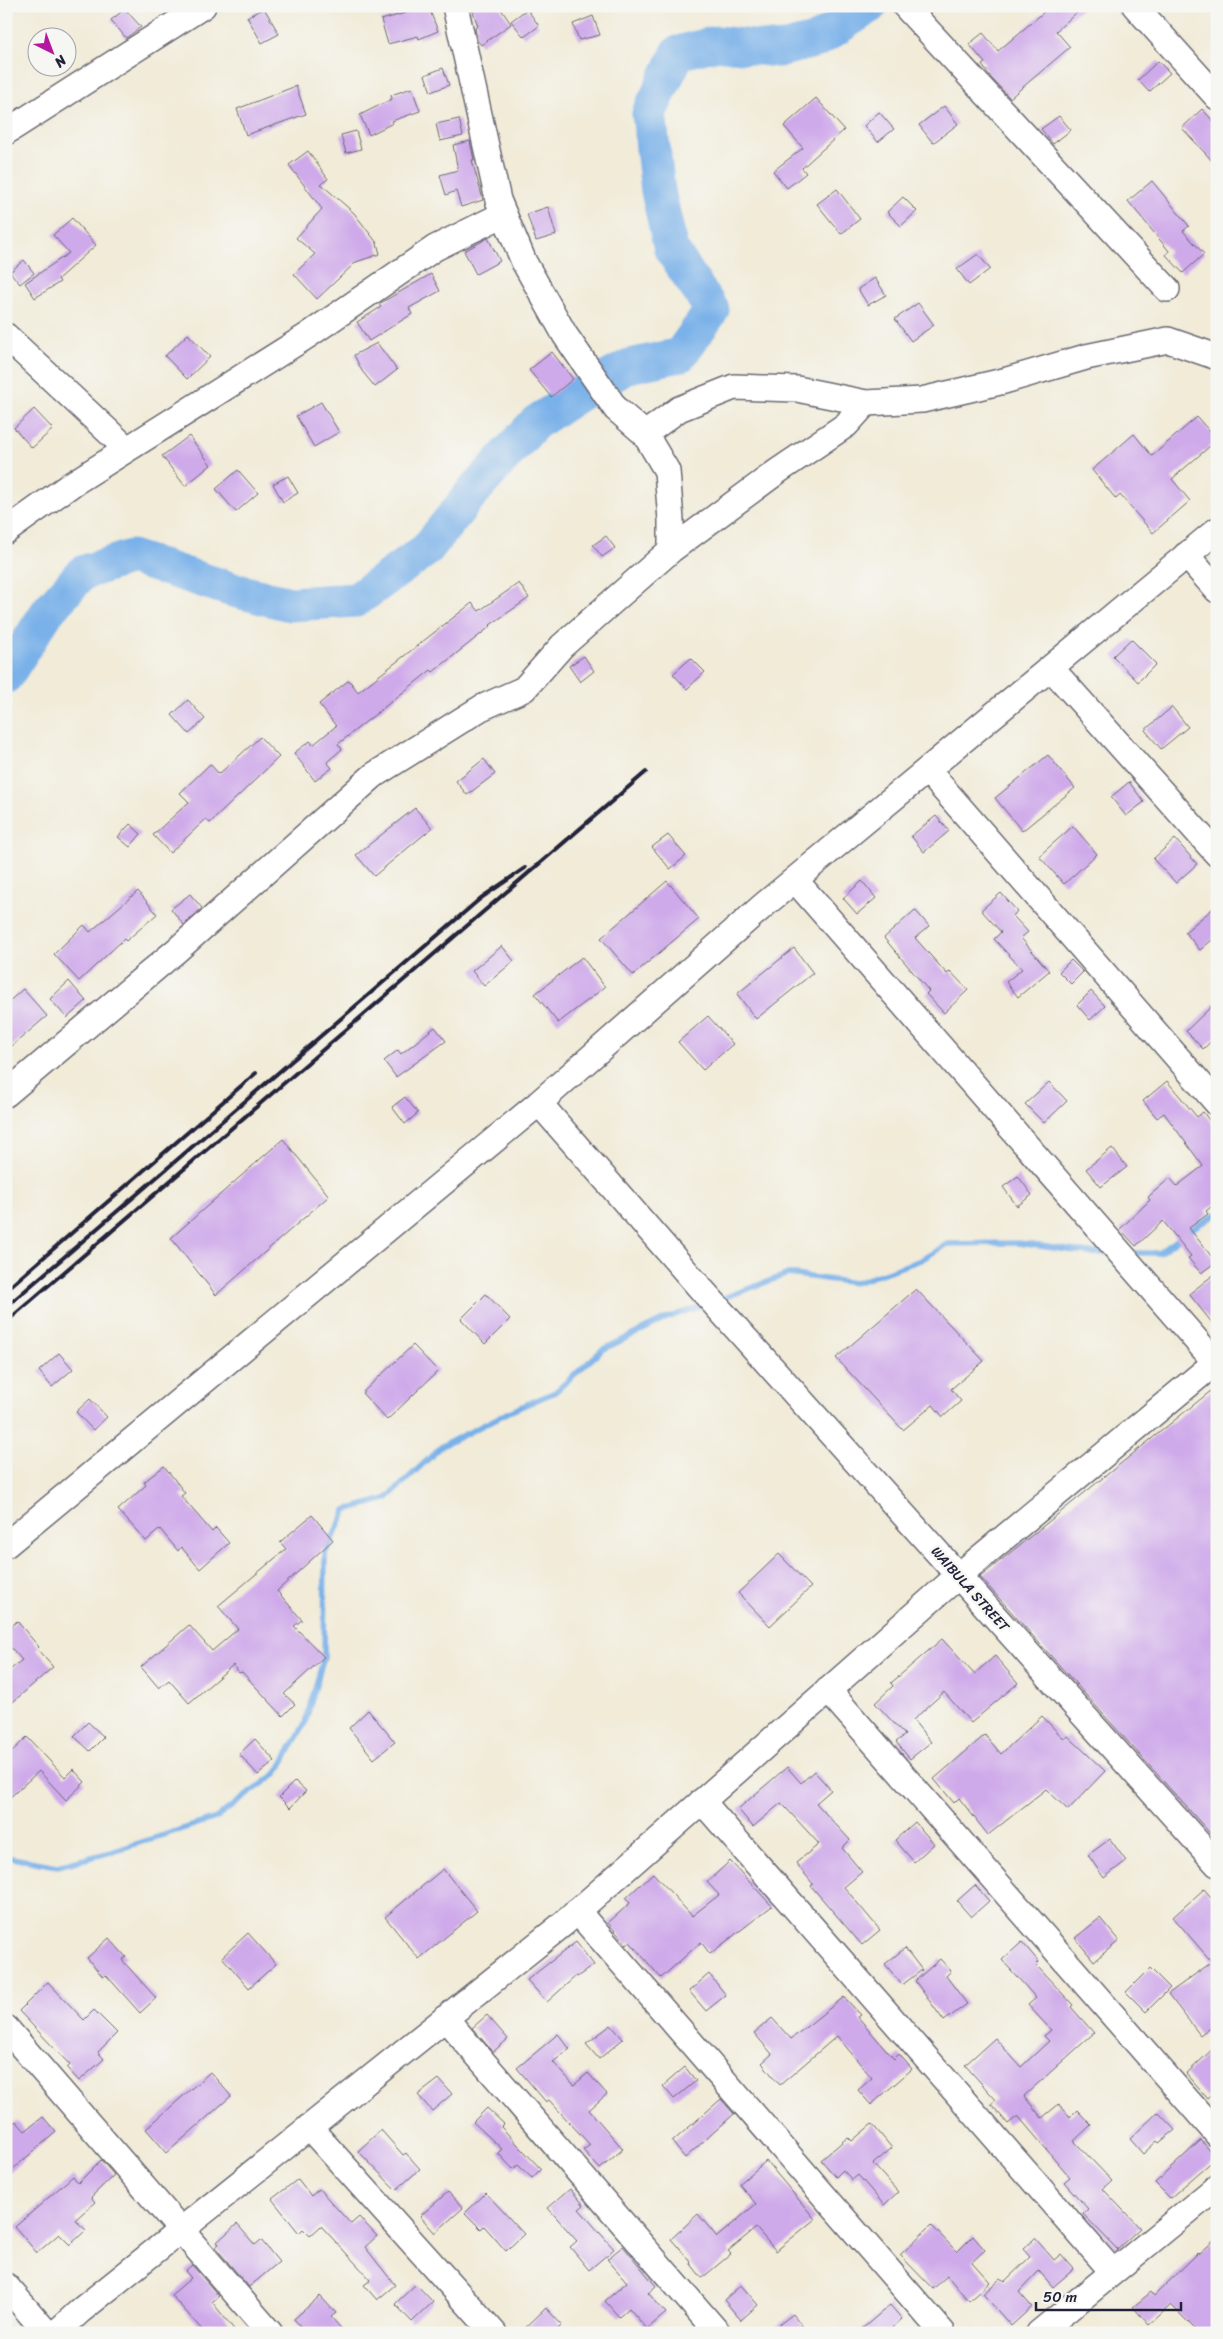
<svg xmlns="http://www.w3.org/2000/svg" width="1223" height="2339" font-family="Sriracha,sans-serif">
<style>
.lines{fill:none;stroke-linecap:round;stroke-linejoin:round}
.stream{stroke:#79b1e9;stroke-width:5.5}
.river{stroke:#79b1e9;stroke-width:35}
.building{fill:#cfaaea}
.minor-casing{stroke:#6a6872;stroke-width:28}
.minor{stroke:#fff;stroke-width:25}
.rail{stroke:#22223b;stroke-width:4}
.labels{text-anchor:middle;dominant-baseline:central;stroke-width:5;stroke-linejoin:round;paint-order:stroke}
.street-label{font-size:14px;fill:#22223b;stroke:#f6f6f2}
</style>
<rect width="100%" height="100%" fill="#f6f6f2"/>
<filter id="ink" filterUnits="userSpaceOnUse"><feTurbulence type="fractalNoise" baseFrequency=".02" numOctaves="2"/><feDisplacementMap in="SourceGraphic" scale="10" xChannelSelector="R" yChannelSelector="G"/><feConvolveMatrix kernelMatrix="1 2 1 2 8 2 1 2 1" color-interpolation-filters="sRGB"/></filter>
<filter id="wash" filterUnits="userSpaceOnUse"><feTurbulence type="fractalNoise" baseFrequency=".0096" numOctaves="4" result="noise"/><feDisplacementMap in="SourceGraphic" scale="20" xChannelSelector="R" yChannelSelector="G"/><feGaussianBlur stdDeviation="1.12" result="paint"/><feColorMatrix in="noise" values="0 0 0 0 0 0 0 0 0 0 0 0 0 0 0 0 0 1.4 0 .05"/><feComposite in="paint" operator="in"/></filter>
<g filter="url(#wash)">
<rect width="100%" height="100%" fill="#f1ebd8"/>
<g class="lines">
<path class="stream" d="M1131,1253H1159L1198,1225L1217,1214
M718,1300L788,1274L855,1283L921,1260L947,1244L1018,1243L1089,1253H1109
M6,1857L58,1866L111,1852L216,1818L277,1773L305,1723L324,1657L325,1554L346,1510L386,1499L442,1446L509,1412L555,1392L602,1350L667,1318L707,1304"/>
<path class="river" d="M6,676L48,611L82,573L131,557L233,590L290,604L356,600L426,550L471,494L535,423L584,391L629,366L680,355L712,310L671,249L658,191L649,113L678,53L717,43L778,50L818,40L870,6"/>
</g>
<g id="blocks">
<path class="building" d="M418,6H428L438,31L419,39L418,36L388,44L381,20L409,12L408,10Z
M471,6H499L511,24L481,45L477,40L475,28L478,26Z
M1051,6H1084L1056,31L1070,47L1010,98L992,79L982,65L985,63L969,44L983,33L998,51Z
M264,8L279,34L262,43L247,17Z
M125,9L141,27L126,38L111,20Z
M527,9L539,26L524,37L511,21Z
M593,16L600,35L579,40L573,24Z
M1158,61L1170,73L1149,92L1138,80Z
M443,68L449,85L431,92L425,75Z
M296,86L306,114L246,135L237,109Z
M412,88L420,111L392,121L393,123L369,135L360,115L392,99L391,95Z
M816,98L844,130L802,168L806,173L787,188L773,171L803,148L784,126Z
M944,106L958,124L933,143L919,125Z
M1202,109L1217,125V166L1182,128Z
M879,112L894,129L878,142L864,126Z
M1059,116L1071,130L1053,144L1041,129Z
M459,119L463,136L440,141L436,124Z
M356,131L361,149L346,153L341,135Z
M470,141L474,160H472L483,200L461,207L456,191L446,195L440,175L458,170L453,145Z
M308,151L328,179L321,184L354,213L377,243L380,254L356,262L317,299L294,274L315,254L296,238L322,209L289,165Z
M1152,181L1189,226L1183,231L1204,254L1183,273L1166,255L1169,251L1128,201Z
M837,189L860,219L841,234L817,204Z
M903,197L917,211L901,226L887,212Z
M548,207L556,235L536,241L527,214Z
M72,218L96,245L58,279L60,282L35,298L25,283L69,253L53,235Z
M488,238L500,261L476,274L464,251Z
M978,254L990,269L969,285L957,269Z
M24,260L34,273L20,284L10,272Z
M431,274L440,291L409,308L412,314L369,341L357,322L381,307L379,304Z
M875,278L886,295L868,305L858,289Z
M918,303L934,325L911,341L895,319Z
M188,334L210,357L187,379L165,356Z
M377,343L397,370L375,387L362,371L354,355Z
M552,352L573,379L551,397L529,370Z
M321,402L339,432L314,447L296,416Z
M34,409L53,429L32,448L14,428Z
M1197,417L1217,440L1172,479L1190,501L1153,533L1120,495L1116,499L1092,470L1134,434L1152,456Z
M189,436L211,465L185,486L162,456Z
M238,470L258,493L236,512L216,489Z
M288,476L298,493L283,502L273,484Z
M606,536L615,548L602,557L593,545Z
M519,583L529,598L490,625L491,626L433,672L431,670L338,744L342,749L327,762L332,768L315,781L294,753L310,741L313,745L336,726L319,704L349,680L358,692L472,603L479,611Z
M1131,639L1156,664L1138,682L1113,656Z
M584,656L594,671L580,682L569,666Z
M691,658L705,672L687,689L673,674Z
M188,700L205,719L189,734L172,715Z
M1172,707L1188,727L1161,749L1145,730Z
M260,737L279,757L210,823L206,819L170,853L153,835L189,802L180,793L210,764L219,774Z
M1048,755L1075,788L1022,831L995,798Z
M484,759L495,774L467,795L456,781Z
M1129,782L1144,802L1126,816L1111,797Z
M415,808L432,828L374,876L356,855Z
M936,816L949,831L924,852L911,836Z
M130,824L141,834L130,847L118,837Z
M1073,826L1097,854L1064,884L1039,856Z
M668,835L686,856L670,869L652,847Z
M1175,839L1197,864L1176,883L1153,859Z
M667,881L699,919L633,975L601,938Z
M862,881L876,898L857,914L843,898Z
M138,891L157,914L126,941L124,939L79,981L54,954L84,925L90,932Z
M1001,893L1017,911L1013,916L1028,932L1021,938L1049,971L1018,997L1006,982L1022,969L994,939L1001,932L981,910Z
M190,894L202,908L184,925L171,909Z
M1217,905V936L1200,950L1185,932Z
M915,910L929,926L915,938L947,974L950,971L968,990L944,1013L926,994L929,991L884,938Z
M502,946L514,961L484,986L472,971Z
M794,948L813,973L756,1019L737,994Z
M582,957L605,987L558,1023L535,994Z
M1071,960L1083,972L1071,984L1059,972Z
M69,981L86,1001L67,1018L50,999Z
M23,989L47,1016L6,1051V1004Z
M1091,991L1105,1006L1090,1020L1077,1005Z
M1217,1001V1036L1203,1049L1186,1031Z
M708,1016L733,1044L703,1070L678,1042Z
M435,1027L446,1041L396,1077L384,1061L398,1050L401,1054Z
M1167,1081L1197,1117L1203,1112L1217,1131V1202L1206,1211L1208,1214L1189,1228L1216,1262L1201,1273L1188,1258L1191,1256L1163,1221L1136,1246L1120,1229L1150,1200L1148,1197L1170,1178L1177,1186L1203,1166L1164,1113L1157,1118L1143,1101Z
M1049,1082L1067,1101L1044,1123L1025,1104Z
M405,1097L418,1113L405,1124L392,1107Z
M283,1139L329,1196L216,1295L171,1238Z
M1112,1148L1127,1167L1101,1187L1086,1169Z
M1018,1176L1032,1195L1017,1206L1003,1187Z
M1217,1272V1329L1189,1294Z
M916,1289L984,1361L951,1389L961,1401L943,1417L933,1405L903,1430L836,1358Z
M486,1294L510,1319L485,1344L461,1319Z
M413,1345L438,1371L387,1420L362,1393Z
M59,1353L73,1369L52,1387L39,1371Z
M1217,1386V1841L980,1577Z
M90,1399L107,1417L93,1430L76,1412Z
M164,1466L185,1493L181,1496L212,1532L216,1528L229,1543L200,1569L181,1547L178,1551L160,1529L146,1541L118,1510L146,1485L144,1482Z
M312,1515L333,1540L277,1591L302,1620L294,1626L324,1657L284,1694L295,1704L283,1716L242,1672L239,1673L233,1665L189,1703L169,1680L159,1688L141,1667L189,1625L212,1651L238,1629L218,1606L286,1549L280,1542Z
M779,1554L811,1587L770,1626L738,1593Z
M17,1621L39,1647L37,1649L53,1667L6,1708V1673L22,1660L6,1642V1631Z
M942,1639L974,1674L995,1656L1018,1683L971,1723L944,1692L913,1720L931,1742L910,1759L896,1742L905,1735L875,1703L893,1686L891,1683Z
M368,1710L395,1742L374,1759L349,1728Z
M1042,1716L1064,1739L1068,1736L1105,1771L1068,1810L1046,1789L988,1835L959,1798L954,1803L934,1779L985,1735L1001,1754Z
M88,1722L104,1737L90,1751L74,1736Z
M27,1737L65,1777L73,1769L85,1782L66,1800L39,1771L6,1801V1757Z
M255,1739L275,1761L258,1775L239,1754Z
M787,1767L801,1783L814,1771L831,1790L816,1803L850,1840L842,1848L862,1872L844,1887L880,1930L862,1945L811,1886L813,1884L796,1863L819,1844L786,1808L781,1803L753,1827L738,1809Z
M295,1781L306,1791L290,1808L279,1797Z
M915,1822L934,1844L914,1862L895,1840Z
M1110,1839L1126,1861L1104,1878L1088,1855Z
M730,1861L772,1906L710,1954L701,1942L661,1978L630,1942L627,1945L608,1923L630,1903L626,1898L653,1873L692,1916L719,1895L707,1882Z
M443,1869L477,1911L419,1959L385,1917Z
M975,1885L989,1901L971,1917L957,1901Z
M1204,1889L1217,1904V2022L1200,2035L1168,1994L1212,1962L1173,1917Z
M1100,1918L1119,1941L1094,1961L1075,1938Z
M248,1933L276,1964L249,1988L222,1957Z
M109,1938L126,1957L122,1960L156,1998L140,2013L106,1975L103,1977L87,1958Z
M576,1942L594,1965L577,1977L576,1976L547,2002L527,1980Z
M1022,1942L1039,1962L1036,1965L1073,2005L1071,2007L1094,2033L1024,2096L1042,2118L1059,2104L1070,2117L1077,2110L1091,2125L1074,2141L1112,2181L1103,2189L1140,2228L1117,2249L1083,2214L1088,2209L1064,2182L1070,2177L1018,2116L1008,2124L991,2104L996,2100L965,2065L995,2038L1021,2067L1049,2041L1044,2036L1051,2030L1028,2005L1036,1998L1002,1960Z
M905,1948L922,1970L902,1985L885,1964Z
M940,1959L951,1971L946,1976L967,2004L944,2021L915,1981Z
M1150,1968L1170,1988L1146,2012L1126,1992Z
M709,1974L726,1995L706,2011L689,1991Z
M48,1982L84,2020L94,2010L117,2033L98,2052L104,2059L79,2081L67,2068L70,2065L19,2011Z
M844,1997L861,2015L858,2017L894,2059L899,2054L912,2069L871,2105L858,2090L872,2078L837,2036L780,2085L762,2063L772,2054L754,2033L772,2018L791,2039Z
M487,2015L508,2039L493,2052L472,2028Z
M611,2025L623,2039L599,2059L586,2044Z
M558,2034L570,2049L553,2062L574,2085L588,2073L607,2094L589,2110L623,2149L600,2169L583,2150L590,2145L549,2100L546,2102L517,2068Z
M1217,2045V2089L1207,2098L1186,2074Z
M685,2067L696,2081L674,2099L663,2086Z
M210,2072L231,2096L167,2153L146,2129Z
M439,2079L452,2094L432,2111L418,2095Z
M721,2099L734,2114L685,2158L672,2142Z
M487,2108L504,2124L501,2127L541,2169L532,2178L518,2165L513,2169L498,2153L502,2149L473,2122Z
M1158,2112L1175,2130L1159,2143L1157,2141L1143,2154L1130,2139Z
M43,2117L56,2132L6,2175V2129L16,2121L25,2131Z
M872,2124L892,2148L873,2164L898,2192L884,2205L858,2175L852,2180L843,2170L836,2177L821,2160L848,2137L852,2141Z
M381,2130L403,2155L406,2153L420,2169L396,2190L358,2151Z
M1201,2140L1216,2158L1170,2198L1155,2183Z
M101,2160L114,2175L91,2197L95,2202L75,2220L86,2230L70,2245L59,2234L37,2253L15,2227L73,2176L78,2183Z
M766,2161L815,2219L776,2251L756,2228L728,2251L731,2254L702,2278L690,2263L691,2262L671,2239L698,2214L717,2237L756,2204L739,2184Z
M298,2179L311,2196L319,2189L351,2224L359,2217L377,2236L365,2247L395,2285L377,2300L364,2285L371,2280L321,2226L310,2236L303,2229L299,2233L272,2199Z
M570,2189L584,2205L579,2209L614,2249L589,2270L570,2247L577,2241L548,2208Z
M448,2192L463,2208L435,2233L420,2216Z
M486,2193L524,2234L506,2251L484,2226L481,2229L465,2213Z
M237,2224L255,2245L261,2240L279,2262L249,2287L215,2247L219,2244L217,2242Z
M931,2225L957,2252L973,2236L985,2250L972,2262L990,2282L969,2301L947,2276L933,2289L900,2255Z
M1035,2238L1054,2260L1061,2254L1074,2269L1053,2287L1039,2271L1019,2292L1032,2307L1011,2326L983,2294L1001,2278L1005,2281L1030,2257L1023,2249Z
M1217,2238V2333H1199L1171,2305L1149,2325L1133,2307L1151,2292L1154,2296L1198,2253L1199,2254Z
M623,2246L656,2286L648,2293L666,2313L647,2329L629,2308L619,2317L605,2301L627,2282L607,2259Z
M192,2265L219,2296L212,2302L237,2333H205L171,2295L191,2278L185,2271Z
M416,2284L433,2302L412,2322L395,2304Z
M741,2285L758,2305L741,2320L724,2300Z
M320,2296L336,2313L331,2317L345,2333H306L294,2319Z
M890,2305L902,2319L886,2333H857Z
M546,2308L562,2325L554,2333H520Z
M793,2314L808,2333H768Z"/>
</g>
</g>
<g filter="url(#ink)">
<use href="#blocks" fill-opacity="0" stroke="#6a6872" stroke-width="1"/>
<g class="lines">
<g class="minor-casing">
<path id="minor" d="M455,6L498,200L524,262L565,335L616,409L645,434L667,471L671,520V550
M905,6L1167,289
M1135,6L1217,97
M6,132L203,6
M6,336L127,449
M645,434L679,409L734,387L797,389L866,403L922,400L1004,381L1086,357L1168,340L1217,357
M1217,530L764,905L539,1103L702,1290L1217,1864
M6,531L72,484L307,336L435,248L504,214
M1186,555L1217,590
M1051,668L1217,854
M927,770L1217,1103
M795,880L1217,1364
M6,1094L177,950L374,775L481,708L524,689L562,646L671,550L778,471L846,425L866,403
M6,1545L539,1103
M828,1690L1217,2134
M702,1801L1112,2271
M577,1911L943,2333
M445,2018L718,2333
M6,2028L270,2333
M309,2127L494,2333
M6,2286L47,2333
M56,2333L80,2311L563,1924L958,1576L1217,1361
M1039,2333L1217,2187"/>
</g>
<use href="#minor" class="minor"/>
<path class="rail" d="M6,1290L256,1073
M6,1307L481,898L525,868
M6,1322L646,772"/>
</g>
</g>
<g class="labels">
<g class="street-label">
<text transform="translate(970 1589) rotate(48)">WAIBULA STREET</text>
</g>
</g>
<rect width="1223" height="2339" fill="none" stroke="#f6f6f2" stroke-width="25"/>
<g transform="translate(52 52) rotate(138)"><circle r="24" fill="#f6f6f2" stroke="#a1a1a9"/>
<path d="M0-4L9 19L0 12L-9 19Z" fill="#b5179e"/>
<text y="-8" font-size="14" font-weight="bold" text-anchor="middle" fill="#22223b">N</text>
</g>
<path d="M1036 2302v8h145v-8" fill="none" stroke="#22223b" stroke-width="2.5"/>
<text x="1043" y="2302" font-size="15" fill="#22223b" stroke="#f6f6f2" stroke-width="4" paint-order="stroke">50 m</text>
</svg>
